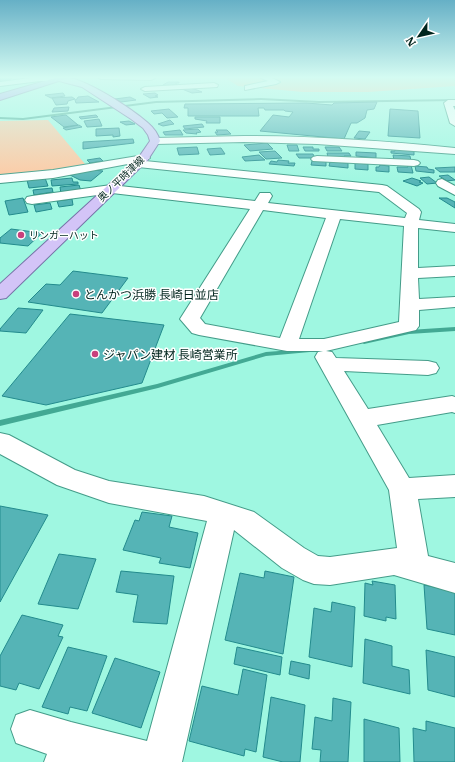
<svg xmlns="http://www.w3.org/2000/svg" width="455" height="762" font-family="'IBM Plex Serif','Noto Sans JP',serif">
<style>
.green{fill:#ffc8a1}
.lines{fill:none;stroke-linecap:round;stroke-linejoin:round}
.stream{fill:#43a994;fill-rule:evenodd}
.building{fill:#55b4b6;stroke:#238b8d}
.minor-casing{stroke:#449c89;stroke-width:2}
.major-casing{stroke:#7673a7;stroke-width:2}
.highway-casing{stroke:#7673a7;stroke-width:2}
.minor{fill:#fff;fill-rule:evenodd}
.major{fill:#d3c4f7;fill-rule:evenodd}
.highway{fill:#b59df1;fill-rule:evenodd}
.poi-dot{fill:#c8407c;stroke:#fff;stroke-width:1.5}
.labels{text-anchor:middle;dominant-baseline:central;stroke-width:3;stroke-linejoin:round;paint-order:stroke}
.far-street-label{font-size:10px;fill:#00251d;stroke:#fff}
.far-poi-label{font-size:10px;fill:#00251d;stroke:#fff;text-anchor:start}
.poi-label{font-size:12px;fill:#00251d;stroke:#fff;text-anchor:start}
</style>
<rect width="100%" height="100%" fill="#9ff7e1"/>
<path class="green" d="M236,77H455V86L368,92H303L238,86L227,79Z
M48,120L85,164L53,170L0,175V121Z"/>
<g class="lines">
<path class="stream" d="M261,98L319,101L455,99V101L319,103L261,100L156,103L23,120L0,119V117L23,118L156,101Z
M455,327V331L409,334L364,344L361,342L364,340L409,330Z
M319,348L322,350L321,351L266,356L158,388L0,426V420L157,384L266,352Z"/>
</g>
<path class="building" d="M0,77H13L7,82H0Z
M168,82H179V83H176L177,87H164L163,85Z
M190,88L197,90L202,92L192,93L182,89Z
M63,93L65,96L51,98L45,95Z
M155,93L158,95L155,96L158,97L150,98L143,94Z
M88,96L99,102L76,103L75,100L77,99L78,97Z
M72,97L75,99L68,101L67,104L56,105L52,98Z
M130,97L136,100L121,102L115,99Z
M377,102L374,109L367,110L365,118L357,123H351L344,139L260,131L273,115L289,117L293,112L285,111L284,110H265L264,108H258L259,116H188V108H184L185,104L306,103L332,105L334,103Z
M69,107L68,111L52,112L54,108Z
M169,109L178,117L167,118L162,113L154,114L151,111Z
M390,109L418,111L420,138L388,136Z
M66,115L78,125L64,127L51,117Z
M96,115L98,117L81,119L79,117Z
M195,117H220V123H206L207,121L195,119Z
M99,119L102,126L87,127L84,121Z
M170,120L174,124L163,126L158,124Z
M129,121L135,124L126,125L120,122Z
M202,124L204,127L185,129L183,126Z
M79,125L82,127L66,130L63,128Z
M119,128L120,136L113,137V135L96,136V129Z
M198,129L201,132L196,133L197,134L186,133L183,130Z
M180,130L183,135H165L163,132Z
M216,130H227L231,134L217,135L215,132H218Z
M359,131L370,132L365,139L354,138Z
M133,139L134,143L83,149V142Z
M267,143L273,149L250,151L244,145Z
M287,145H297L299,151H289Z
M197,147L199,154L179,155L177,148Z
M303,147H313V149H319V151H305Z
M325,147H339L342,151H327Z
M221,148L225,154L210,155L207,149Z
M395,149L414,151V155L391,153V151H395Z
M275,151L282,158L266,159L259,152Z
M356,152L376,153V158L356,156Z
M327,153H349L351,156H344L345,158L328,157Z
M296,154H313L315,158H299Z
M259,155L265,160L245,161L242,157Z
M393,155L410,156L411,161L394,160Z
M100,158L103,161L90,163L87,160Z
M278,160L289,161L288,163H295L294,166L269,164L271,161L277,162Z
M312,161H326V166L311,165Z
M330,162L348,163V168L329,166Z
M355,163L368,164V170L355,169Z
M380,165L389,166V172L376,171V167H379Z
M407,165H411L413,173L398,172L397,167H408Z
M415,166L427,167L428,169L434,170V173L416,171Z
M455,167V172H440L435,168Z
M92,170L103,171L91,181L80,180L70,175Z
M448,175L455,180L447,181L439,176Z
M429,177L437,183L427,184L420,178Z
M45,178L48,186L29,188L27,180Z
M72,178L73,182H78V184L52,186L51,180Z
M412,178L421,181L419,182L423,183L417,186L403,181Z
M79,185L81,191L61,194L60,187Z
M52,188L53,192L34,195L33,190Z
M23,198L28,212L9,215L5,201Z
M439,198H447L455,202V208Z
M72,199L73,205L59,207L57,201Z
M50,203L52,209L36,212L34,205Z
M11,229L42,233L28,246L0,243V238Z
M73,271L128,278L102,313L28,302L46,284L60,285Z
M18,308L43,310L26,333L0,331V329Z
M70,314L164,325L142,383L46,405L2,396Z
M0,506L48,515L0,602Z
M142,512L172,516L169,527L198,533L190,568L159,563L161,558L123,550L135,520L139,521Z
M59,554L96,559L78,609L38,604Z
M121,571L174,576L167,624L133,622L138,595L116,592Z
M265,571L294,577L283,654L225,640L240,573L264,578Z
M372,581L395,585L396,619L386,617V621L364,616L365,583L373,585Z
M424,585L455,591V635L427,629Z
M332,602L355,607L352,667L309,657L314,608L331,612Z
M22,615L63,625L58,636L63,637L39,689L19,683L16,690L0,686V656Z
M365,639L392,646V666L409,670L410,694L363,683Z
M68,647L107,656L87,711L70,707L68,714L42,707Z
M237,647L282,657L280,675L234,664Z
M426,650L455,657V697L428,690Z
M115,658L160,672L141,728L92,713Z
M291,661L310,665L309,679L289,674Z
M243,669L267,675L256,752L245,749L244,756L189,741L202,686L238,695Z
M271,697L305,705L300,762H283L263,757Z
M333,698L351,702L348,762H320L321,750L312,749L315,717L332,721Z
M364,719L399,728L400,762H364Z
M426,721L455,728V762H414L413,728L426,731Z"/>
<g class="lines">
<g class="minor-casing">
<path id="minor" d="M38,77H63L66,79L62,81H40L0,86V82Z
M97,77H154L155,78L151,80L101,79Z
M259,77H270L280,82L276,84L245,90V86L268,81Z
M214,83L218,85L217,87L145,91L141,89L145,87Z
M448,100H455V106H453L455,110V126L450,123L444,103Z
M244,136C314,136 385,141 455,148V154L317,144L244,142L155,144L150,141L155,138Z
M144,155L148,156L150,158L145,161L382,185L387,186L419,209L421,212L419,220L455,224V232L418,228V268L455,266V276L418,278L419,299L455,297V307L419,310V326L416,330L326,351L332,352L336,358L428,361L436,363L439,368L436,373L428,375L344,371L368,409L452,396L455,397V413L452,412L377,425L409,478L455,475V497L418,499L428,556L455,563V593L394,575L330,585L314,584L303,580L282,568L234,530L182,762H44L47,754L16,743L11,729L16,715L30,710L71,722L147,741L207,521L109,503L57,485L0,454V433L9,435L75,470L109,481L204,496L254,512L304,548L318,556L330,557L397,548L389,490L315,357L318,352L323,351H287L199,335L192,333L180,319L250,209L112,193L32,204L27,203L25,200L27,197L32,196L111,185L255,201L260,193H270L272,196L268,203L405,218L407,213L379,192L138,167L134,166L133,163L53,178L0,183V175L53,170ZM263,210L326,218L280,338L205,324L200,318ZM340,219L404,226L399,322L324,339H299Z
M317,156L414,160L418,161L420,163L418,165L414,166L313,161L311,159L313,157Z
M442,179L455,186V195L438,186L436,183L438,180Z"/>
</g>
<g class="major-casing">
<path id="major" d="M59,77C80,74 132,109 148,123C154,128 158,134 160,141L147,161L6,298L0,299V284L139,157L150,141L148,135L143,128L131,119L82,87L59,81Z"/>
</g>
<g class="highway-casing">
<path id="highway" d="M59,77H71L0,100V94Z"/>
</g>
<use href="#minor" class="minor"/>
<use href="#major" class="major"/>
<use href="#highway" class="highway"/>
</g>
<linearGradient id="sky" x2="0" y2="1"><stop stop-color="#66b0c6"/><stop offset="0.42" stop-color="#d4fbf2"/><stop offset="1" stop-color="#d4fbf2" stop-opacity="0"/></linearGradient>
<rect width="455" height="184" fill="url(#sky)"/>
<g class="poi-dot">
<circle cx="21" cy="235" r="4"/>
<circle cx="76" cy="294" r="4"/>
<circle cx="95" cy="354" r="4"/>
</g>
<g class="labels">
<g class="far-street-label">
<text transform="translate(121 179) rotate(-44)">奥ノ平時津線</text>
</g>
<g class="far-poi-label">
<text x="29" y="235">リンガーハット</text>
</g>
<g class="poi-label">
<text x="84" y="294">とんかつ浜勝 長崎日並店</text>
<text x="103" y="354">ジャパン建材 長崎営業所</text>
</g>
</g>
<g transform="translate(419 36) rotate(236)" stroke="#ffffff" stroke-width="3" paint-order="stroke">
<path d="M0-3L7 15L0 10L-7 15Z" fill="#00251d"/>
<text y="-6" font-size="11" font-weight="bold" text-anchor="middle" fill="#00251d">N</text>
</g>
</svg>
